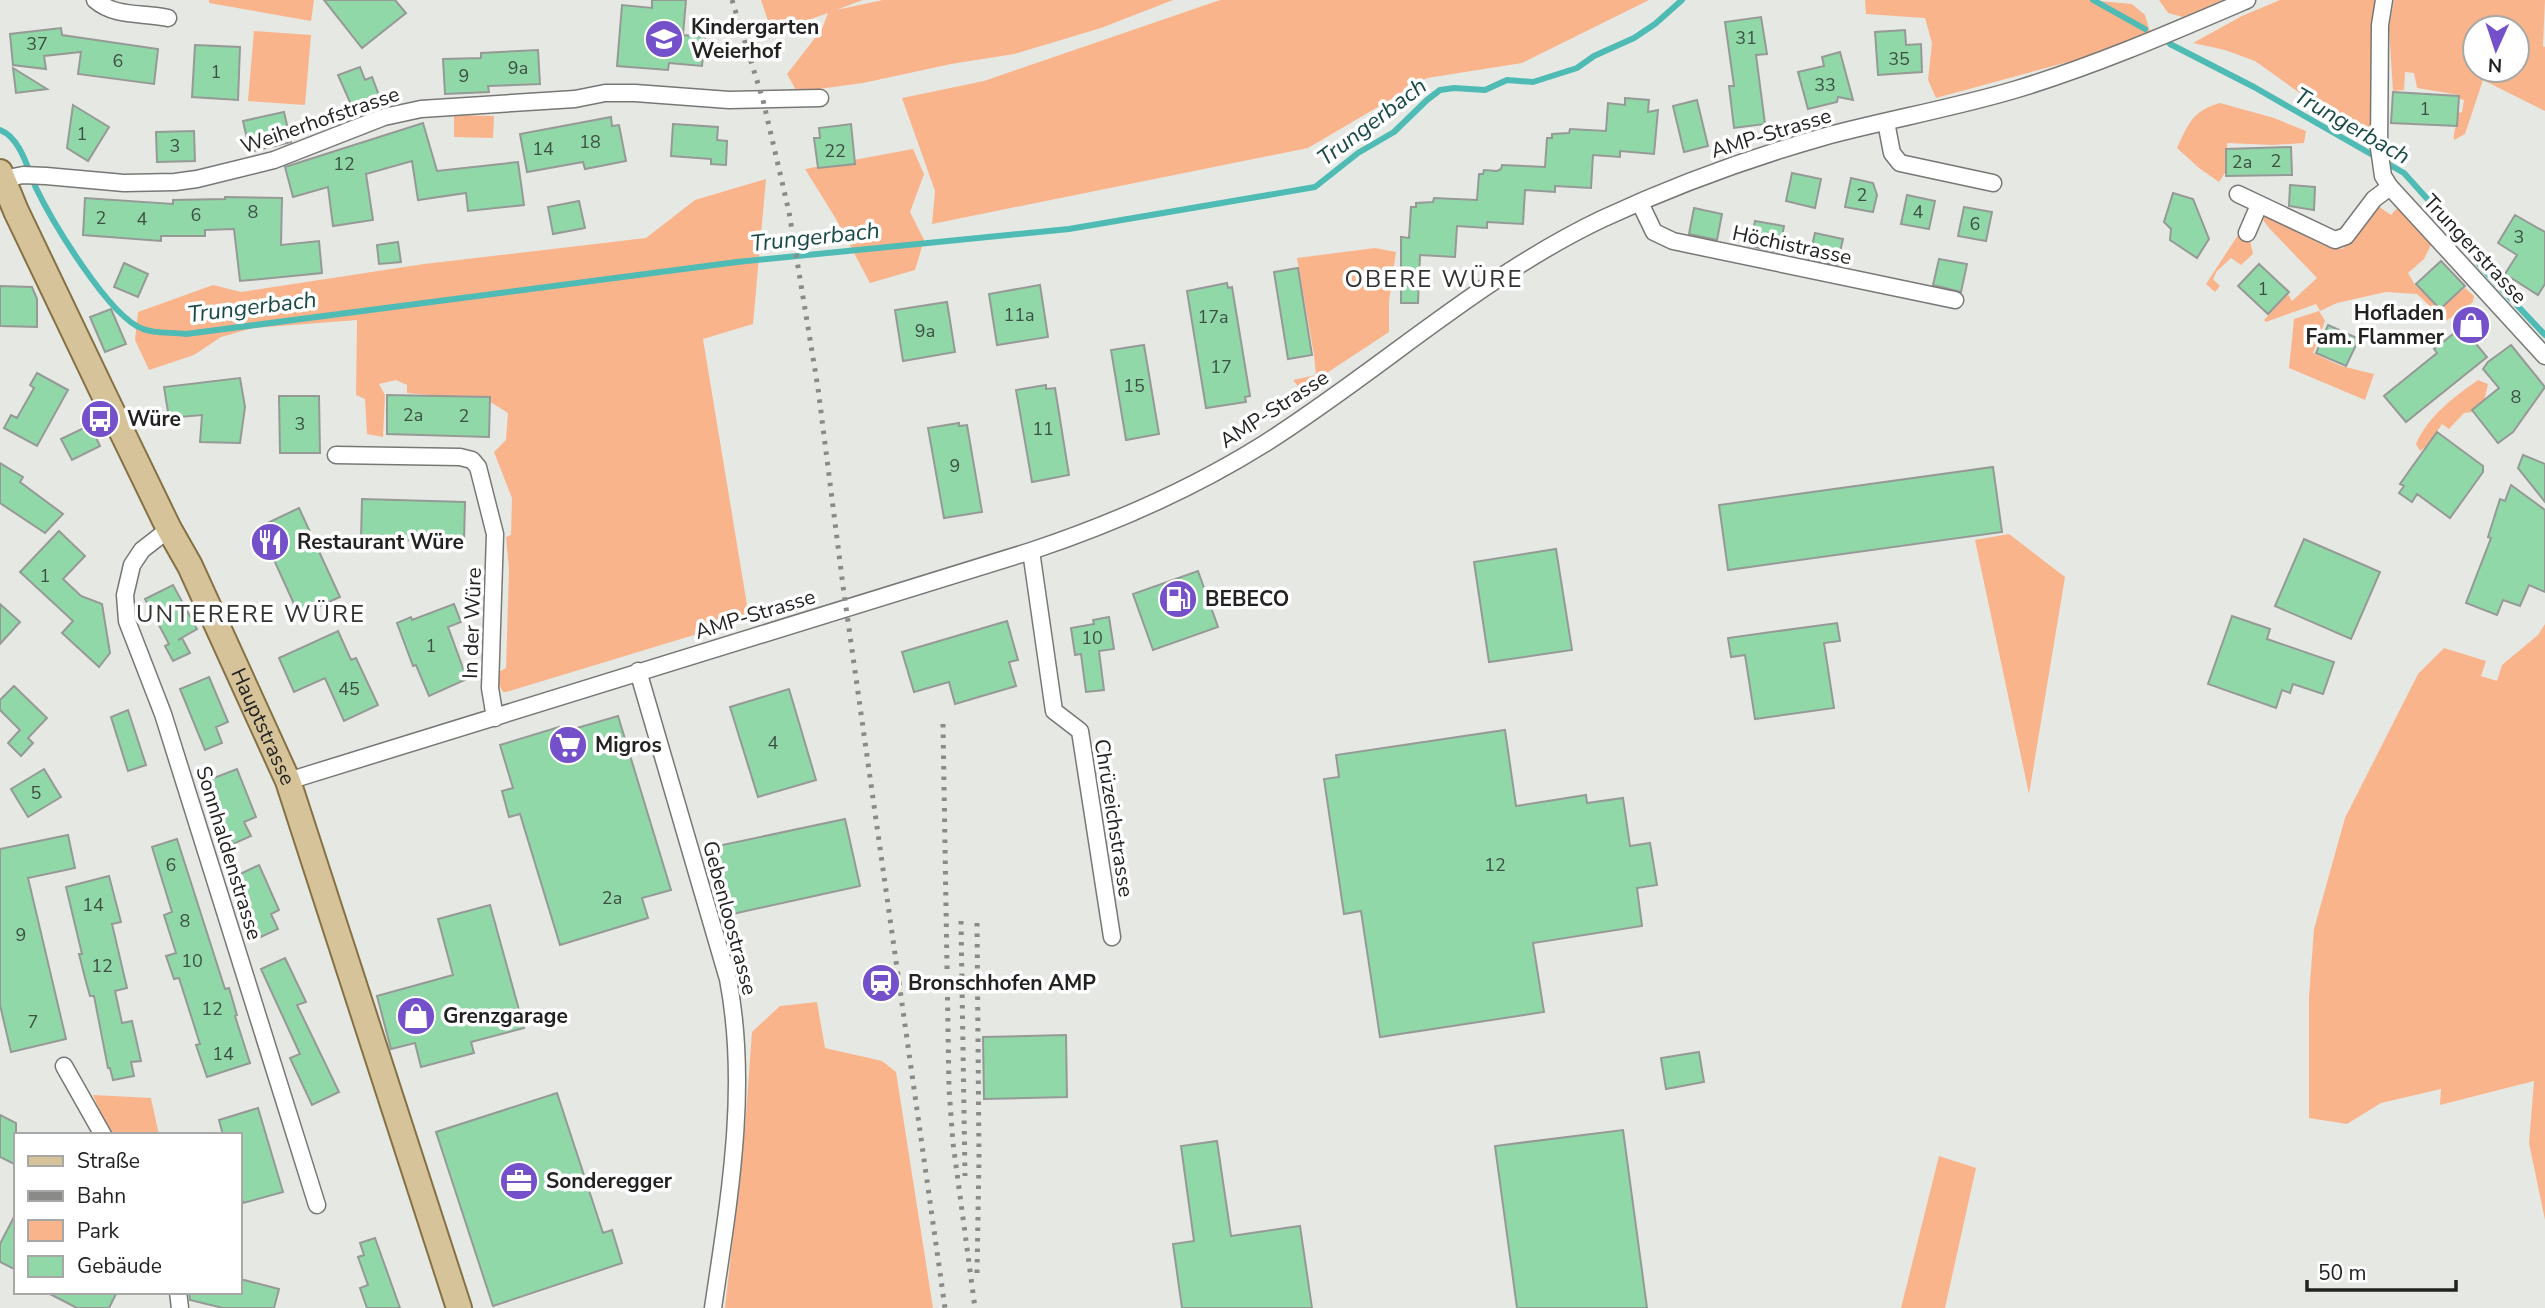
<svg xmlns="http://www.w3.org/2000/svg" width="2545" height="1308" font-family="'Nunito Sans',sans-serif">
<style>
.green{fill:#fab48b;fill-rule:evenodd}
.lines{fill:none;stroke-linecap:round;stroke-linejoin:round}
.stream{stroke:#4ebbb4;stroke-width:6}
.building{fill:#90d8a8;stroke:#969a97;stroke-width:2}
.minor-casing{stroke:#777875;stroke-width:19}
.primary-casing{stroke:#857144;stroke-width:28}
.minor{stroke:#fff;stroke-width:16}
.primary{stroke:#d6c39a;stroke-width:24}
.rail{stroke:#8a8b88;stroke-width:5;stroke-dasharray:3.5 7;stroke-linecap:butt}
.labels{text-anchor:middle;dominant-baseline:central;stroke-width:7;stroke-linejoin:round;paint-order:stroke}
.number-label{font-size:18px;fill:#3e5043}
.poi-label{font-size:21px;font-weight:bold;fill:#222221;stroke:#fff;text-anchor:start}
.street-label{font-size:21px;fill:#222221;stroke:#fff}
.water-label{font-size:23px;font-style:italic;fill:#194a47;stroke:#fff}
.quarter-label{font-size:24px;letter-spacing:2px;fill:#333431;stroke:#fff}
</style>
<rect width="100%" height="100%" fill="#e6e8e3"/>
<path class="green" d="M209,0H314L311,21L209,3Z
M761,0H863L836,10L883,0H1173L1101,28L1014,54L951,64L863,83L797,92L787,74L822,29L828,13L772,33Z
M1220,0H1649L1522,63L1427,78L1308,148L932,224L935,191L902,98L984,81Z
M1865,0H2088L2132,4L2145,15L2151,35L2079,59L1936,98L1928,80L1932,43L1925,18L1866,14Z
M2159,0H2223L2183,17L2168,13Z
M2280,0H2378L2372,136L2304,96L2255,61L2225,50L2193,43L2242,16Z
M2394,0H2545L2543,46L2545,47V111L2483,80L2465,134L2454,140C2453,129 2459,123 2458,113L2462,112L2464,100L2460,99L2459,95L2417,88L2414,73L2405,72L2404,90L2393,91L2389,28ZM2475,28H2517V70H2475Z
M254,31L311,35L305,105L248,101Z
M2220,103L2274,118L2306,131L2304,143L2272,145L2227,143L2228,168L2219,182L2199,168L2177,148C2189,123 2192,111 2220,103Z
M454,115L494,116L493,138L454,137Z
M913,149L924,174L910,212L924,240L915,270L870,283L836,219L805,169Z
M766,179L753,324L703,339L748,611L774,605L776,610L506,692H503L499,685L498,672L506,668L509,569L506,537L511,535L512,498L494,452L506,440L508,413L487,400L407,393V385L396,380L379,384L385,395L383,437L367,434L365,399L356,395L357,320L253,328L221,337L194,355L149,370L135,340L138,312L213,285L241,292L424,264L646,238L695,200Z
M2378,206L2391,215L2397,208L2432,243L2424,259L2408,273L2415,285L2441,308L2465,288L2474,296L2473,302L2446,321L2417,294L2386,292L2337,303L2320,311L2316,304L2266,322L2264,320L2288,294L2292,301L2317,278L2269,228L2263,220L2264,217L2268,216L2323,245L2342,249L2355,237Z
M2238,235L2250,240L2253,254L2241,265L2231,258L2217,271L2213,279L2220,286L2215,292L2206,284Z
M1375,248L1396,252L1389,301V332L1301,390L1293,380L1316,375L1314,355L1297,258Z
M2319,311L2325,321L2313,353L2341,366L2374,374L2365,400L2289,368L2294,319Z
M2478,380L2488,384L2484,401L2472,412L2464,413L2449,429L2442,424L2428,445L2420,451L2416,444C2428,416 2454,397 2478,380Z
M2009,534L2065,577L2029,794L1975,540Z
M2545,624V1220L2529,1143L2534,1081L2440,1105L2441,1089L2381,1103L2347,1124L2309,1118V997L2314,929L2345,818L2418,674L2444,648L2486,661L2481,676L2497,681L2502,665L2538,635Z
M817,1002L825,1048L882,1061L896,1072L933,1308H725L745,1128L752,1032L780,1006Z
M93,1095L151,1098L159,1135H110Z
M1939,1156L1976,1168L1945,1308H1901Z"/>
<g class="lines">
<path class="stream" d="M2093,0L2145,29
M2170,44L2254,87L2404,173L2448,222L2482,268L2545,335
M0,130C20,137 28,169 36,188C52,221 109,317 143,329C155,334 172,332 186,334L737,262L1069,229L1315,187L1358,153L1394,132L1427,100L1440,90L1454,88L1485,90L1507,80L1533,82L1577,68L1594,56L1634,38L1655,24L1682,0"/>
</g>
<path class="building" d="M324,0H395L406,13L362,48Z
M652,0H686L683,35L705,37L702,66L669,63L668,70L617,66L622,5L652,8Z
M1761,17L1767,54L1756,55L1765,124L1734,128L1729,86H1734L1725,22Z
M61,28L62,35L158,49L154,84L78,74L81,52L44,56L46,69L13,65L10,34Z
M1905,30L1906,45L1921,44L1922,72L1878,75L1875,32Z
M195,45L240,47L238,100L192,97Z
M538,50L540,84L488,86L489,92L445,94L443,59L481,58V53Z
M1840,52L1853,100L1838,97L1837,102L1808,109L1798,72L1824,66L1822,57Z
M360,67L365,80L372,77L380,98L353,109L338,75Z
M13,68L47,89L16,93Z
M2393,92L2459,96L2457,126L2391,123Z
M1625,98L1649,100L1648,112L1658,110L1654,154L1620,151V157L1593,155L1591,188L1555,186V192L1525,190L1523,224L1487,222V228L1457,226L1455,257L1420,255L1418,303H1401V237L1409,238L1411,207H1416V203L1433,202L1434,198L1477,200L1479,174H1483L1484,170L1497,171L1501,169L1502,165L1545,167L1547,138H1552V134L1569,133L1570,129L1606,131L1608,103L1625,105Z
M1697,100L1708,146L1684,152L1673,106Z
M73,105L109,127L88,161L67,148Z
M284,112L291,142L250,152L243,121Z
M611,117L612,126L619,125L626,161L585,169L583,162L527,172L520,134Z
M423,123L437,171L518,162L524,205L468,211L466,193L418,200L412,161L366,174L373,220L333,226L328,187L293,197L285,167Z
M673,124L718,127L717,140L727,141L726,165L711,164V159L671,156Z
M851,124L855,164L818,168L814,138H820L819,128Z
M194,131L195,161L157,162L156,132Z
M2291,147L2292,175L2226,176V149Z
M1792,173L1821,179L1815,208L1786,201Z
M1851,178L1873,183L1877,195L1873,212L1845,207Z
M2290,185L2315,187L2314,210L2289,206Z
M2173,193L2193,199L2209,239L2197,258L2170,240L2171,229L2164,222Z
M1907,195L1935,201L1929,229L1901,224Z
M225,197L282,198L281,245L319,241L322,273L240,281L234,229L205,230V236H161V241L83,235L85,198L173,204V200L225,199Z
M579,201L585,228L553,234L548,207Z
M1964,207L1992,212L1986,241L1958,236Z
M1694,208L1722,214L1717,240L1689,234Z
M2515,215L2545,232V284L2538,295L2505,274L2517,255L2498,243Z
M1755,221L1784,226L1779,252L1750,246Z
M1815,233L1843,239L1837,265L1809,259Z
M398,242L401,262L379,264L377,245Z
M1939,259L1967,264L1961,292L1933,285Z
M2441,261L2465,286L2440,309L2416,284Z
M124,263L148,274L138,297L114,287Z
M2259,264L2289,292L2268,314L2238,286Z
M1298,268L1312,355L1288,359L1274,272Z
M1227,283L1228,288L1232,287L1250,396L1245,397L1246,402L1206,408L1187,291Z
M1040,285L1048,337L997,345L989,294Z
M0,286L32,287L37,299V327L0,326Z
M947,302L955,352L903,361L895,310Z
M111,309L126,344L105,352L90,317Z
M2328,325L2359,339L2346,366L2316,353Z
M2462,327L2487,357L2406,422L2384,396L2437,353L2434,349Z
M1144,345L1159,434L1126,440L1111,350Z
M2511,345L2545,387L2513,432L2498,443L2472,410L2499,388L2483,369L2488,362Z
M37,373L68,390L37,446L4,428L11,415L17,418L34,388L30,385Z
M240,378L245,407L240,443L200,442L202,415L169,418L164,387Z
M1046,385V389L1055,388L1069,475L1032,482L1016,390Z
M387,395L490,397L489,437L387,434Z
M279,396H319L320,453H280Z
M959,423V426L967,425L982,512L944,518L928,428Z
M90,425L100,446L72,460L61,439Z
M2437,432L2483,466V472L2450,518L2417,494L2412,502L2399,493L2404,486L2400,484Z
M2523,455L2545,464V502L2518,468Z
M0,463L23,477L20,482L63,514L45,533L0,503Z
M1993,467L2002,532L1728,570L1719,505Z
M2511,485L2545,510V592L2529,585L2520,606L2503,600L2497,615L2466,603L2491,538L2488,537L2500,499L2505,501Z
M362,499L465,502L464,542L361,539Z
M299,508L340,597L299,615L259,527Z
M59,531L85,556L63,579L81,596L102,604L110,653L99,667L62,633L73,621L20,572Z
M2304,539L2380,572L2351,639L2275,606Z
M1556,549L1572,650L1489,662L1474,562Z
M1198,571L1218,627L1153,650L1133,594Z
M173,585L197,629L178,640L182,638L190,653L173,661L165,646L169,644L145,599Z
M0,604L20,622L0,644Z
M454,604L461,622L448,627L467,679L429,696L416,665L413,666L397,623L411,617L412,620Z
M2232,616L2270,629L2267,639L2334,662L2323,694L2293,684L2290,693L2282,690L2276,708L2208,684Z
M1109,617L1114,649L1099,651L1104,690L1086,692L1081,654L1075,655L1071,628L1094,624L1093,620Z
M1007,621L1018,660L1009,662L1016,686L955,704L949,682L914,692L902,652Z
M1837,623L1840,641L1824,643L1834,708L1755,719L1745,655L1731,657L1728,638Z
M338,631L351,660L356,658L378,705L344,721L325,678L294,692L279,658Z
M209,677L228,722L216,727L222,743L205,750L180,689Z
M14,686L47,718L28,738L33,743L21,756L8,743L20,730L0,710V700Z
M789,689L816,780L758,797L730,707Z
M128,710L146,765L128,771L111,717Z
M618,716L671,890L642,898L648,918L560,945L520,814L509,817L502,791L513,788L500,745L559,727L560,733Z
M1505,730L1516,806L1586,795L1587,803L1623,798L1630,846L1650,843L1657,885L1637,888L1642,926L1533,943L1544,1012L1380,1037L1361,911L1344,914L1324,779L1339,777L1336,755Z
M44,769L61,797L28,817L11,789Z
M237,769L256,817L244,822L251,836L233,844L206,781Z
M845,819L860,886L728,915L713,847Z
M68,835L75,868L28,878L66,1039L11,1052L0,1005V849Z
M177,839L225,989L229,988L237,1015L235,1016L250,1063L207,1077L196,1045L200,1044L179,978L174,979L166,956L176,953L164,915L172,912L152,847Z
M259,865L279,910L271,914L278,929L261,937L234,877Z
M109,876L121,922L112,924L127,988L115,991L122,1023L132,1021L141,1061L131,1062L134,1076L113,1080L110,1068H108L94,996H90L85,978L79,954H82L66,887Z
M490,905L524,1028L471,1042L474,1053L421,1067L415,1043L391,1049L377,996L453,975L438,919Z
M285,958L306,1002L297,1005L339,1092L312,1105L290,1058L300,1054L261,969Z
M1066,1035L1067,1097L984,1099L983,1037Z
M1699,1052L1704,1082L1666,1089L1661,1058Z
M557,1093L603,1233L612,1230L622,1263L493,1306L436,1132Z
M258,1108L283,1192L243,1203L240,1191V1135H223L219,1120Z
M0,1115L16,1123V1165L0,1157Z
M1623,1130L1647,1308H1517L1495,1146Z
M1217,1141L1231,1236L1300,1226L1312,1308H1182L1173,1244L1194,1241L1181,1146Z
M16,1213V1270L0,1262V1244Z
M375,1238L400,1308H367L360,1288L368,1285L358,1257L364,1255L360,1243Z
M240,1279L279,1289L274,1308H223L190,1300L189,1292H240Z
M46,1292H117L109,1308H77Z"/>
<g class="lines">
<g class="minor-casing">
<path id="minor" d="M95,0C116,18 143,12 168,18
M2384,0L2380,25L2379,148L2383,176L2390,187L2545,356
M1886,122L1892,153L1900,163L1993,183
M3,179L23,175L46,176L124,183L175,182L197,179L274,160L384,117L421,109L575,99L605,93H635L729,100L820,98
M2238,194L2335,240L2346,236L2374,199L2390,187
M1640,203L1654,232L1673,241L1955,300
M2247,233L2259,205
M336,455L460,457L472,460L478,467L495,534L490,688L495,718
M169,529L142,550L132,565L125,595L127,621L163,714L317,1205
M1031,551L1054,711L1080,731L1112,937
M638,671L728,979C749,1088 729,1200 713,1308
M288,781L1031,551C1112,524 1192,489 1264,444C1378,372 1480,277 1602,219C1675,185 1752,157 1830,135C1891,119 1953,108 2014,90C2094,66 2170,33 2247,0
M64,1066L103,1135
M178,1292L180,1308"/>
</g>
<g class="primary-casing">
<g id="primary">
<path id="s1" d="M0,172L16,211L106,399L169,529L190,566L288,781L459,1308"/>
</g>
</g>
<use href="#minor" class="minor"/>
<use href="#primary" class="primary"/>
<path class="rail" d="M732,0L763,100L789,212L818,388L843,586L945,1308
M943,724L949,1089L953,1143L975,1308
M961,921L965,1176
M977,1273L979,1158L977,921"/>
</g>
<defs>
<g id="school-disc" transform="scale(2.0125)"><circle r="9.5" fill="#7451ca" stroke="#fff"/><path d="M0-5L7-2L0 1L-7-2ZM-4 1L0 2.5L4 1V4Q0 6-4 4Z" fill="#fff"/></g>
<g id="shop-disc" transform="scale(2.0125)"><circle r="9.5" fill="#7451ca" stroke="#fff"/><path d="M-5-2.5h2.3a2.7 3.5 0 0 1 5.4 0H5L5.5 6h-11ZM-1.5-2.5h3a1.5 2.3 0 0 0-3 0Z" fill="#fff"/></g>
<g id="bus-disc" transform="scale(2.0125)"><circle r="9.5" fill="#7451ca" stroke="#fff"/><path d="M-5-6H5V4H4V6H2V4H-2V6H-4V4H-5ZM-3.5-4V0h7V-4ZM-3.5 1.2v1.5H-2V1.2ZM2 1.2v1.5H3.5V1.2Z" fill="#fff"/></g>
<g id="restaurant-disc" transform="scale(2.0125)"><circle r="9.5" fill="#7451ca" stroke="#fff"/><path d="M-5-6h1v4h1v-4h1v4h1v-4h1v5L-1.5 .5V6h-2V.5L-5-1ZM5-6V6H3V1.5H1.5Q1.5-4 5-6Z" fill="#fff"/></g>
<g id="fuel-disc" transform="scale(2.0125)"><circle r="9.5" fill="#7451ca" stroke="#fff"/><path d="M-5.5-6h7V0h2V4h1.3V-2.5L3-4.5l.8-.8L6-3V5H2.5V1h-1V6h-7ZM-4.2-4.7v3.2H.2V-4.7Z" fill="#fff"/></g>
<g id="supermarket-disc" transform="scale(2.0125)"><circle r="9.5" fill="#7451ca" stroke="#fff"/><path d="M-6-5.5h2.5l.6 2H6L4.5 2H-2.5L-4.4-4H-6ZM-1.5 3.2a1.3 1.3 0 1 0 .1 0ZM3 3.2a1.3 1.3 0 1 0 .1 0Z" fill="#fff"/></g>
<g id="station-disc" transform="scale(2.0125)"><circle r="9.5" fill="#7451ca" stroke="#fff"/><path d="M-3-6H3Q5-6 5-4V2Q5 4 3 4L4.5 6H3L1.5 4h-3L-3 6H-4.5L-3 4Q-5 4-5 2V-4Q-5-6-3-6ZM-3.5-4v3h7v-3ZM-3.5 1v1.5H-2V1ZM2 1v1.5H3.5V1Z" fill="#fff"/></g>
<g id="office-disc" transform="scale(2.0125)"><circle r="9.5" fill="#7451ca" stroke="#fff"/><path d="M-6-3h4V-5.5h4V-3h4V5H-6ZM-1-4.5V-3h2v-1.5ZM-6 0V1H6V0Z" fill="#fff"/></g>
</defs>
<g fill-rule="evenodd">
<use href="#school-disc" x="664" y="39"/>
<use href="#shop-disc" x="2471" y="325"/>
<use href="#bus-disc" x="100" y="419"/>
<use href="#restaurant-disc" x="270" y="542"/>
<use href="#fuel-disc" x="1178" y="599"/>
<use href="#supermarket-disc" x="568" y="745"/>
<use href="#station-disc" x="881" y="983"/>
<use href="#shop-disc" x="416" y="1016"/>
<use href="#office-disc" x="519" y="1181"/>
</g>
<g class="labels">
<g class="number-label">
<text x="1746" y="38">31</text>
<text x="37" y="44">37</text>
<text x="1899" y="59">35</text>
<text x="118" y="61">6</text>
<text x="518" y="68">9a</text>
<text x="216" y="72">1</text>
<text x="464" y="76">9</text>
<text x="1825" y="85">33</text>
<text x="2425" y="109">1</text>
<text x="82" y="134">1</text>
<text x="590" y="142">18</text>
<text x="175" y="146">3</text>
<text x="543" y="149">14</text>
<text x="835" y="151">22</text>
<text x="2276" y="161">2</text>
<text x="2242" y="162">2a</text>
<text x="344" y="164">12</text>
<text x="1862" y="195">2</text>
<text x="253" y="212">8</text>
<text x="1918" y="212">4</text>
<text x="196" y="215">6</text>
<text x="101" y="218">2</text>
<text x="142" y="219">4</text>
<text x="1975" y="224">6</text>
<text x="2519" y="237">3</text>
<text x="2263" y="289">1</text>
<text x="1019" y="315">11a</text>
<text x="1213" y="317">17a</text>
<text x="925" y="331">9a</text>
<text x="1221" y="367">17</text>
<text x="1134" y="386">15</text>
<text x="2516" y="397">8</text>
<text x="413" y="415">2a</text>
<text x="464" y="416">2</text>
<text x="300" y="424">3</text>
<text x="1043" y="429">11</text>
<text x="955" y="466">9</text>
<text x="45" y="576">1</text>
<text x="1092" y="638">10</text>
<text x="431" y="646">1</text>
<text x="349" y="689">45</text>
<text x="773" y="743">4</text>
<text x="36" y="793">5</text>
<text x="171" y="865">6</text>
<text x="1495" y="865">12</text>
<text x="612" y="898">2a</text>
<text x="93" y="905">14</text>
<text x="185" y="921">8</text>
<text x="21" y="935">9</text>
<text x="192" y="961">10</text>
<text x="102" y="966">12</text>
<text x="212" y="1009">12</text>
<text x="33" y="1022">7</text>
<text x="223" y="1054">14</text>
</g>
<g class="poi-label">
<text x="691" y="27">Kindergarten<tspan x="691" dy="24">Weierhof</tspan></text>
<text x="2444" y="313" text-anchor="end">Hofladen<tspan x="2444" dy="24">Fam. Flammer</tspan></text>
<text x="127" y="419">Würe</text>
<text x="297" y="542">Restaurant Würe</text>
<text x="1205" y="599">BEBECO</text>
<text x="595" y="745">Migros</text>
<text x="908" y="983">Bronschhofen AMP</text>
<text x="443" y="1016">Grenzgarage</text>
<text x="546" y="1181">Sonderegger</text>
</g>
<g class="street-label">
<text transform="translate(320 120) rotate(-19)">Weiherhofstrasse</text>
<text transform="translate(1771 133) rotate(-17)">AMP-Strasse</text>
<text transform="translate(1792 245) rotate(12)">Höchistrasse</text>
<text transform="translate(2475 249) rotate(47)">Trungerstrasse</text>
<text transform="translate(1274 409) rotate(-33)">AMP-Strasse</text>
<text transform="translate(755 614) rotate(-17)">AMP-Strasse</text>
<text transform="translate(472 623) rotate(-88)">In der Würe</text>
<text stroke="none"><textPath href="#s1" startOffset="614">Hauptstrasse</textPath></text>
<text transform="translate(1114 818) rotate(81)">Chrüzeichstrasse</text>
<text transform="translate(229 853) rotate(73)">Sonnhaldenstrasse</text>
<text transform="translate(730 918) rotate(75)">Gebenloostrasse</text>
</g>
<g class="water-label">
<text transform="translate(1372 122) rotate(-37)">Trungerbach</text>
<text transform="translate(2352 126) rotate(30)">Trungerbach</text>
<text transform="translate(815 237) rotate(-6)">Trungerbach</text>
<text transform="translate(252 307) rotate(-7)">Trungerbach</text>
</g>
<g class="quarter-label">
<text x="1434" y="279">OBERE WÜRE</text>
<text x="251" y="614">UNTERERE WÜRE</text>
</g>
</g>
<rect x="14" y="1133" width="228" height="161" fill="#ffffff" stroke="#a7a7a6" stroke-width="2"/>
<rect x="28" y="1156" width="35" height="10" fill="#d6c39a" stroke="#a7a7a6" stroke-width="2"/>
<text x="77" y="1168" font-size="21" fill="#222221">Straße</text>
<rect x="28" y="1191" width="35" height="10" fill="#8a8b88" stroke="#a7a7a6" stroke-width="2"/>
<text x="77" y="1203" font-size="21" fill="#222221">Bahn</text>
<rect x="28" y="1220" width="35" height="21" fill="#fab48b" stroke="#a7a7a6" stroke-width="2"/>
<text x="77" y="1238" font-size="21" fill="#222221">Park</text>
<rect x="28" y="1256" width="35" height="21" fill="#90d8a8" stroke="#a7a7a6" stroke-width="2"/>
<text x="77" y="1273" font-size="21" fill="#222221">Gebäude</text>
<g transform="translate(2496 49) rotate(183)"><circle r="33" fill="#ffffff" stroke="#a7a7a6" stroke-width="2"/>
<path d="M0-5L12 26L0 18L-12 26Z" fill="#7451ca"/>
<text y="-10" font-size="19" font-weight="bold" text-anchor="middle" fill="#222221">N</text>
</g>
<path d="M2307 1280v10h149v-10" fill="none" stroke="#222221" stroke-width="3.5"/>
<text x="2318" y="1280" font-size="21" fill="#222221" stroke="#ffffff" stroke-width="5" paint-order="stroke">50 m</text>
</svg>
